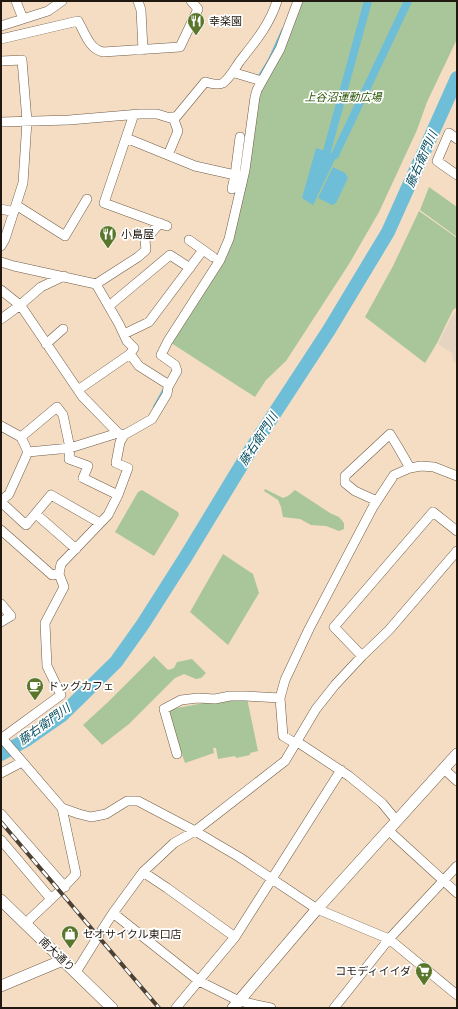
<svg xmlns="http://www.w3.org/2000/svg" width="458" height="1009" font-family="Merriweather,'Noto Sans JP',serif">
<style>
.education{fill:#e5d4c2}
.green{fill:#a9c69b}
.water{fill:#6fbed8}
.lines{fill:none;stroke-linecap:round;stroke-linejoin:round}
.stream{stroke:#6fbed8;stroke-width:2.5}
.canal{stroke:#6fbed8;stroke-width:8}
.river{stroke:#6fbed8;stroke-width:14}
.minor-casing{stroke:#705c46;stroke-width:10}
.tertiary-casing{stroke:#705c46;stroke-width:12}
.minor{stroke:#fff;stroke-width:9}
.tertiary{stroke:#fff;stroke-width:11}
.rail-casing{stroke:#4c4135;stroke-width:4}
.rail{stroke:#fff;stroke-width:2.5;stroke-dasharray:8;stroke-linecap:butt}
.labels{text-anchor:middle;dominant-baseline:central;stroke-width:3.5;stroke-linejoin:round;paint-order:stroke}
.poi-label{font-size:11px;fill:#211910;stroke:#fff;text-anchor:start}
.park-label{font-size:11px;font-style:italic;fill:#2b5706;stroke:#fff}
.street-label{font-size:11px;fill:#211910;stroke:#fff}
.water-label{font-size:12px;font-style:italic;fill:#064d5f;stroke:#fff}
</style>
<rect width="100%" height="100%" fill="#f4ddc3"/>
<path class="education" d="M457,310V362L454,363L452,353L438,344L451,318Z"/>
<path class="green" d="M295,1H457V39L427,102L417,130L379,212L349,264L286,361L266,380L255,397L168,341L220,260L262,81Z
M429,187L457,207V237L420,210Z
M419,211L457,238V307L453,310L437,343L425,363L365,317L393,266Z
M265,489L283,498L288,496L295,490L330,513L339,517L344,523V529L339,531L326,526L311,525L300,519L283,517L281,507L278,500L264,491Z
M142,490L178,512L179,515L154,556L115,532L138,492Z
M223,554L253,574L259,593L228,645L190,612Z
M154,656L168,670L174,668L177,662L192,659L206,673L201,678L196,679L184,674L175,678L129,724L102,745L83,725L108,702Z
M247,698L258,751L250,753V755L236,758L235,756L218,759L216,748H213L214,753L185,763L166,710L204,703Z"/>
<path class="water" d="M316,148L337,155L313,205L302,198Z
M333,167L345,173L348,178L336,203L332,205L318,198Z"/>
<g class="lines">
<path class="stream" d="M258,78L269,60L283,29
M154,407L164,389"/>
<path class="canal" d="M327,151L368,1
M335,155L408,1"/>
<path class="river" d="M1,754L26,740L62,715L116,662L143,624L185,558L250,451L329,330L388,232L457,78"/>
<g class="minor-casing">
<path id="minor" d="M16,1L23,19
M138,1L141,10L143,50
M1,26L48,11L62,1
M1,39L78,21C85,33 89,49 103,52L180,47L198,9L191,1
M1,61L22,60L27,121L23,183L5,239L1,246
M231,74L235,73L262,81
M134,114L104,203L167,226
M1,122L69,120L140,114H157L170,118L177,116L205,82C210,83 218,86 223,83C230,78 235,68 240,61C255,42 270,24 277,1
M126,138L195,166L235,175
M457,139L449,133L437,161L457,175
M168,155L178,131L173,117
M232,189L235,175L240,137
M16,205L65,236L87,199
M1,209L14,212
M189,240L213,257
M1,262L14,266L96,284L138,257L146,250L145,240L160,223
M1,290L21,306L82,396L118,433L124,435L120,442L116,463L128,468L118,495L108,515L61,564L59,574L64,587L45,623L47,666L61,695L2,738
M109,306L170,255L190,268
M1,319L19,306L41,287L64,276
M124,334L149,322L203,250
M46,344L63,329
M130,354L139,366L169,385
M78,390L130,354L134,348L127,341L119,324L96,284
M1,426L21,437L28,452
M124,435L152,419L167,394L168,387L177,371L175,365L161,355L168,341L220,260L229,239L245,170L255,97L257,90L280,49L298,1
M21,437L57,407L63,415L70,448L69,459L88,466L83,478L118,495
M1,501L9,494L28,452L70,448L118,433
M377,501L355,491L345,483V476L390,434L398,447L410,468
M1,502L26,525L51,495L100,523
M36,514L76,549
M1,530L52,575L59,574
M1,604L11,616L1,622
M362,656L334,627L433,512L457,531
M1,737L62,808L76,874C60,892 42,907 25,924
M296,741L349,776L382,803L396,820
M295,743L283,736L280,698L285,680L309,629L373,507L394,475L410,468L421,466L434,467L457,476
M177,754L164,709L181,700L198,698L215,699L230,696H245L280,698
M444,769L457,781
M1,773L22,762
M62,808L79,814L91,817L106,814L127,801H138L195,831L239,857L317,909L389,939L457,995
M1,814L65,887
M388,830L457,893
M1,840L51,899
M143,872L167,888L235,937
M113,913L199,981L239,1001L271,1008
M102,930L113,913L143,872L174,843L195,831L285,761L316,709L335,685L362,656L389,630L457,551
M76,972L99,935
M176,1008L235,937L341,770
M334,1008L389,939L457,866"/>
</g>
<g class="tertiary-casing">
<path id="tertiary" d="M1,900L112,1008
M1,986L63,960
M233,1008L317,909L457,754"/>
</g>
<use href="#minor" class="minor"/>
<use href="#tertiary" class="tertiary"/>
<g class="rail-casing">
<path id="rail" d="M1,822L159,1008"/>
</g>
<use href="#rail" class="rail"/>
</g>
<defs>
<g id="restaurant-pin" transform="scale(0.9)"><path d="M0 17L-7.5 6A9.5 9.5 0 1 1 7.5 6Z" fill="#59762b" stroke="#fff"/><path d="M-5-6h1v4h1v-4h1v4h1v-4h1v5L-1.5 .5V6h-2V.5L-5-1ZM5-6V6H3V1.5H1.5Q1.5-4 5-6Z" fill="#fff"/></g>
<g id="cafe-pin" transform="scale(0.9)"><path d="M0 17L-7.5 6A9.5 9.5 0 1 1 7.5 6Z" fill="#59762b" stroke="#fff"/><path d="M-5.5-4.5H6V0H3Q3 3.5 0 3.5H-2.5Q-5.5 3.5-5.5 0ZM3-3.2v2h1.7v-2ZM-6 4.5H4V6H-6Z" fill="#fff"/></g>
<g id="shop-pin" transform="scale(0.9)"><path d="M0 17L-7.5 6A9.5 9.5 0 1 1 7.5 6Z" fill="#59762b" stroke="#fff"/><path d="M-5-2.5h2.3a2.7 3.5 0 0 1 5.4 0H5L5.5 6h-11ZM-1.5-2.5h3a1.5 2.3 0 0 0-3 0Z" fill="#fff"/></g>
<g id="supermarket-pin" transform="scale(0.9)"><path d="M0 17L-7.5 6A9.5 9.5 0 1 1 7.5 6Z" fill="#59762b" stroke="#fff"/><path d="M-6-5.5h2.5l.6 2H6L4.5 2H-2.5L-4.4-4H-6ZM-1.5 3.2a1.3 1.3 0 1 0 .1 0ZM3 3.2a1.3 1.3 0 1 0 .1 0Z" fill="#fff"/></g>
</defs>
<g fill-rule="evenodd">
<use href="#restaurant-pin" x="196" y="21"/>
<use href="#restaurant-pin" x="108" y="234"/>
<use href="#cafe-pin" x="35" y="686"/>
<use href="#shop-pin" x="70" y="934"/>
<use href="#supermarket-pin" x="424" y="971"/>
</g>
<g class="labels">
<g class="poi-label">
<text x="209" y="21">幸楽園</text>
<text x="121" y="234">小島屋</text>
<text x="48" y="686">ドッグカフェ</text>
<text x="83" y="934">セオサイクル東口店</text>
<text x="411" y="971" text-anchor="end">コモディイイダ</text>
</g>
<g class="park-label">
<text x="343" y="97">上谷沼運動広場</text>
</g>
<g class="street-label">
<text transform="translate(57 954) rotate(43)">南大通り</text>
</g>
<g class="water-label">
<text transform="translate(421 159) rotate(-66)">藤右衛門川</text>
<text transform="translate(258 439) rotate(-57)">藤右衛門川</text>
<text transform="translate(44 724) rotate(-36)">藤右衛門川</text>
</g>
</g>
<rect width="458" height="1009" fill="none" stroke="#211910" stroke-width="4"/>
</svg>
